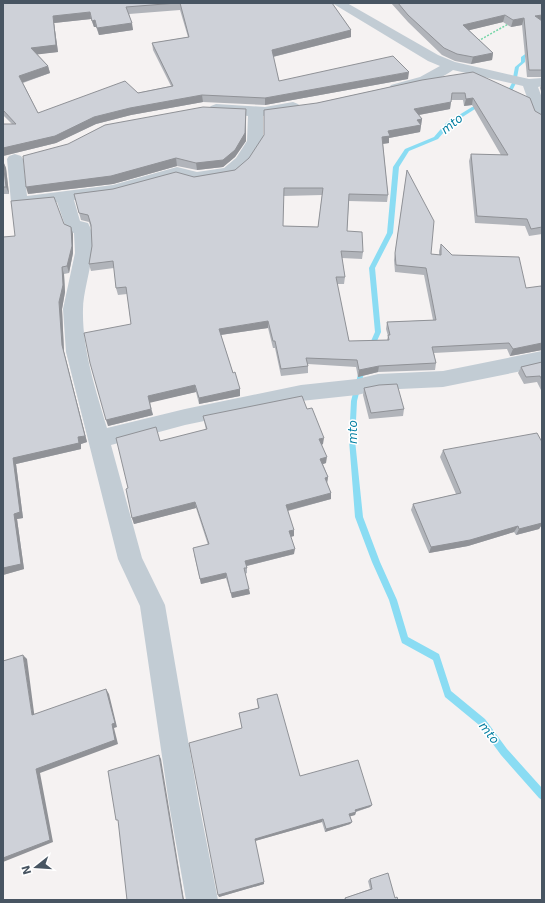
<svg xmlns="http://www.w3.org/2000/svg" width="545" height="903" font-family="'DejaVu Sans',sans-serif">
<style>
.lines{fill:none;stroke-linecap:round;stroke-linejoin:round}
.stream{fill:#8adcf3;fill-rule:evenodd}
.path{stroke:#74d5a6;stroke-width:1.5;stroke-dasharray:2 1.5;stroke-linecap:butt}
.minor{fill:#c2ccd4;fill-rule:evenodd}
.wall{fill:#b1b4ba;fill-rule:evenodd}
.shaded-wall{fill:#909297}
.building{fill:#ced1d8;stroke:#909297;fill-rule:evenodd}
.labels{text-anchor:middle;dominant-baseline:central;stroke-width:3;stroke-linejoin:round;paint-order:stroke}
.water-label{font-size:12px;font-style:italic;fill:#037fa2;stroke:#fff}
</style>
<rect width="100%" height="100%" fill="#f5f2f2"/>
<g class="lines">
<path class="stream" d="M542,41V44L532,48V53L525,57V62L519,67L516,83L509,97H505V96L512,83L515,67L521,62V57L528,52V46Z
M483,106H485V108L475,109L450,125L438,139L409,151L399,167L393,233L375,268L381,332L373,350H369L368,348L375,332L369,268L387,233L393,167L405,149L434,137L446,123L472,107Z
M360,367H364L365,369L357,401L355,440L363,517L380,562L397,600L408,637L439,654L451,691L485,719L507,749L542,788V800L539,798L501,755L479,725L445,697L433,660L402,643L401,640L389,600L372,562L355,517L349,440L351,401Z"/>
<path class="path" d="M478,41L510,23"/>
<path class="minor" d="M332,3H347L438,55L455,62L529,79L542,78V86L538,87L542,98V122L537,120L534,117L523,86L453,70C439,80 408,95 391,91L389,88L391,85L420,77L440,66L428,61Z
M293,102L298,104L301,107L298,110L263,116V141L248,164L235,176L194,183L177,177L114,195L74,200L80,221L88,223C101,244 83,285 83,309C82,350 96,390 107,428L185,409L301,385L357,379L378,374L443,371L542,351V367L443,387L378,390L357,395L301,401L185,425L111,445L142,558L165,605L199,804L218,900H186L169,804L140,606L118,559L66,352L63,309L75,253L74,233L67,231L57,202L19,207L13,206L11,202L7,159L9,156L15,154L21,156L23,159L27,196L113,185L177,167L197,172L224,168L236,158L247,141L248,116L211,112L208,109L211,106L216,104L265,107Z"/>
</g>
<path class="wall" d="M3,3H332L351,30V37L273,57L279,81L408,79L265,105L203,102L131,115L96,124L56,143L3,156V124H12L3,115ZM180,10L188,37L152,43L153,50L171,86L38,113L23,83L50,73L48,66L37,54L58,52L54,23L91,19L94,27H96L99,35L133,30L129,14Z
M391,3H542V77H527L522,25L511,27L503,22L469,30L493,53L492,60L471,64L455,61L442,55L408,22Z
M422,80L535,111L542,115V234L529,236L525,226L475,223L469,161L471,154L501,155L472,105L464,106L463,100H451L450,109L419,115L422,119L420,132L389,138V143L383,144L388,195L387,202L349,201L347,231L363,252L362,259L342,258L345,277L344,284H337L349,341L387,340L388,336L386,329L387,322L433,320L424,275L395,272L394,260L407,170L431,254L439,255V251L441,244L452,255L526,288L542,289V350L510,356L507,349L434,353L436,363L435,370L378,372L358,377L356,367L308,364V373L281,376L275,348H273L268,328L221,335L233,373L240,389V396L199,404L196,392L150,402L153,415L108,426L131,324L127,294L118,295L116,288L114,268L91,271L89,264L92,246L91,228L89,222L81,220L74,194L113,189L194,177L235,170L317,103ZM322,195L318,227L283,226V196Z
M542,81V94L540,88Z
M246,116V141L235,157L223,167L197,170L177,166L113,184L28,194Z
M3,161L6,168L9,194H3Z
M64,224L71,227L73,234V253L69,273L64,274L65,292L62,309L64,352L87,442L81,444V449L16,464L23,518L17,519L24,569L3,575L15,236Z
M542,362V392L537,382L524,384L518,373L521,367Z
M364,388L404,409L403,416L369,419L363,395Z
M307,409L323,444L322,445L326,463L323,464L328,477L327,483L331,493V499L288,511L294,536L291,537L294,554L247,566V573L245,574L250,594L232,598L226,578L201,584L194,554L208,545L196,508L134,524L132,518L128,488L160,441L206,430L203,416Z
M542,442V526H541L539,529L516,535L514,532L468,546L429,553L411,510L413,504L456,494L440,457L443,450Z
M257,699L300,776L372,805L370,807L356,812L355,815L350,816L352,822L350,824L325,832L322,822L255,841L264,884L219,897L242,728L239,713L258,708Z
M370,879L395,898L398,900H344L345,898L370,889L368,881Z"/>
<path class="shaded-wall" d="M90,12L91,19L54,23L58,52L33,55L31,48L53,16Z
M505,15L503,22L462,32L463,25Z
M542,15V21L535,16Z
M524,18L522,25L511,27L513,20Z
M95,20L96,27H94L92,21Z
M132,23L133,30L99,35L97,28Z
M351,30V37L272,57V50Z
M493,53L492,60L471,64L473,57Z
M48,66L50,73L21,83L19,76Z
M409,72L408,79L265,105V98Z
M202,95L203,102L131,115L96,124L56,143L3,156V148L94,117L130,108Z
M473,98L472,105L464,106L466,99Z
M451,102L450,109L413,116L414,109Z
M246,109V141L235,157L223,167L197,170L196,163Z
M422,119L420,132L389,138V143L381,144L382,137L388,131L417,120Z
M176,158L177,166L113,184L28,194L26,187Z
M3,161L6,168L9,194L6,187Z
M71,227L73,234V253L69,273L67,266Z
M62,267L64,274L65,292L62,309L64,352L87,442L81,444V449L16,464L23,518L17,519L24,569L3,575V568L14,514L13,458L62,345L59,302Z
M268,321V328L220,335L219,329Z
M542,343V350L510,356L513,349Z
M379,366L378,372L358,377L359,370Z
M195,385L196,392L149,403L148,396Z
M240,389V396L199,404V398Z
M151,409L153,415L108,426L106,420Z
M324,438L323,444L319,445V439Z
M327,457L326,463L320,465V459Z
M328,477L327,483L325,478Z
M331,493V499L286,511V505Z
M195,502L196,508L134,524L132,518Z
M542,520V526H541L539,529L516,535L519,529Z
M518,526L514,532L468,546L429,553L431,547Z
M294,530V536L289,537V531Z
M295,549L294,554L246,566L245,561Z
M226,573V578L201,584L200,579Z
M249,589L250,594L232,598L231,593Z
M23,655L27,659L35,720L32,715Z
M106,689L109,694L117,727L114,728L118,744L40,773L53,842L3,862V858L36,769L112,724Z
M159,755L161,759L184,900L183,899Z
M372,805L370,807L354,812L355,810Z
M356,812L355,815L348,817L349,814Z
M323,819L322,822L255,841V839Z
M352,822L350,824L325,832L326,829Z
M264,882V884L219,897L218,895Z"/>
<path class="building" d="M3,3H177L126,7L132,23L97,28L95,20L92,21L90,12L53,16L56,45L31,48L48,66L19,76L38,113L125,81L138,93L173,86L152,43L189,37L180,3H332L351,30L272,50L279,81L393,56L409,72L265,98L202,95L130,108L94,117L55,136L3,148V124H16L3,110Z
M398,3H542V15L535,16L542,21V70H529L524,18L513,20L505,15L463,25L493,53L473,57L457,54L444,48L408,15Z
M473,72L530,98L535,111L542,115V227L531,229L527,219L477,216L471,154L508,155L473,98L466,99L465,93H452L451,102L414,109L422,119L417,120L421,125L388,131L390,136L382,137L388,195L349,194L347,231L362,232L363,252L341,251L345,277H336L349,341L389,340L388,335H390L387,322L436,320L426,268L396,265L395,253L407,170L434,221L431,254L441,255V244L452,255L519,257L526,288L541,286L542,289V343L513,349L509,343L432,347L436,363L379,366L359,370L357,360L306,358L308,366L281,369L275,341H273L268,321L219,329L233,373L235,372L240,389L199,398L195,385L148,396L151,409L106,420L90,363L84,333L131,324L126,287L116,288L113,261L89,264L92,246L91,225L88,215L79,213L74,194L113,189L176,172L194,177L235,170L249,158L264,135V110L317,103L422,80ZM284,188H323L318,227L283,226Z
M203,107L246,109L245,133L235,150L223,160L196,163L176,158L111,176L26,187L23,156L68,144L105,125Z
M3,161L6,187H3Z
M54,197L64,224L71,227L72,246L67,266L62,267L63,285L59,302L62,345L85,436L78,437L79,443L13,458L20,512L14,514L21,564L3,568V237L15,236L11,201Z
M542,362V380L540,376L526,377L521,367Z
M397,384L404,409L371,413L364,388L379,385Z
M302,396L307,409L312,408L324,438L319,439L327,457L320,459L328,477L325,478L331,493L286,505L294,530L289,531L295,549L245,561L247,568H244L249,589L231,593L226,573L200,579L193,548L209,544L195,502L132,518L126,489L128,488L116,438L156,427L160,441L207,429L203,416Z
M537,433L542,442V523L519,529L518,526L470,540L431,547L413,504L461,493L443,450Z
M23,655L32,715L106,689L115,723L112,724L115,740L36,769L50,840L3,858V661Z
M277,694L300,776L358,760L372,805L355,810L356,812L349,814L352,822L326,829L323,819L255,839L264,882L218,895L189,743L242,728L239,713L259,708L257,699Z
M159,755L183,899L186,900H127L118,820H116L108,771Z
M388,873L395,898L397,897L398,900H346L345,898L372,889L370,879Z"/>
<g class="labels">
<g class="water-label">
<text transform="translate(452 124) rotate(-39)">mto</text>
<text transform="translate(353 432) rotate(-90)">mto</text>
<text transform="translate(489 733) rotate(52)">mto</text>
</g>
</g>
<rect width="545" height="903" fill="none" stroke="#485562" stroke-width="8"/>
<g transform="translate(36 867) rotate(253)" stroke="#ffffff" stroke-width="3" paint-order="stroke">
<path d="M0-3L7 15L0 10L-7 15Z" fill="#485562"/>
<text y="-6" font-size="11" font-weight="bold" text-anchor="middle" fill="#485562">N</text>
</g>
</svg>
